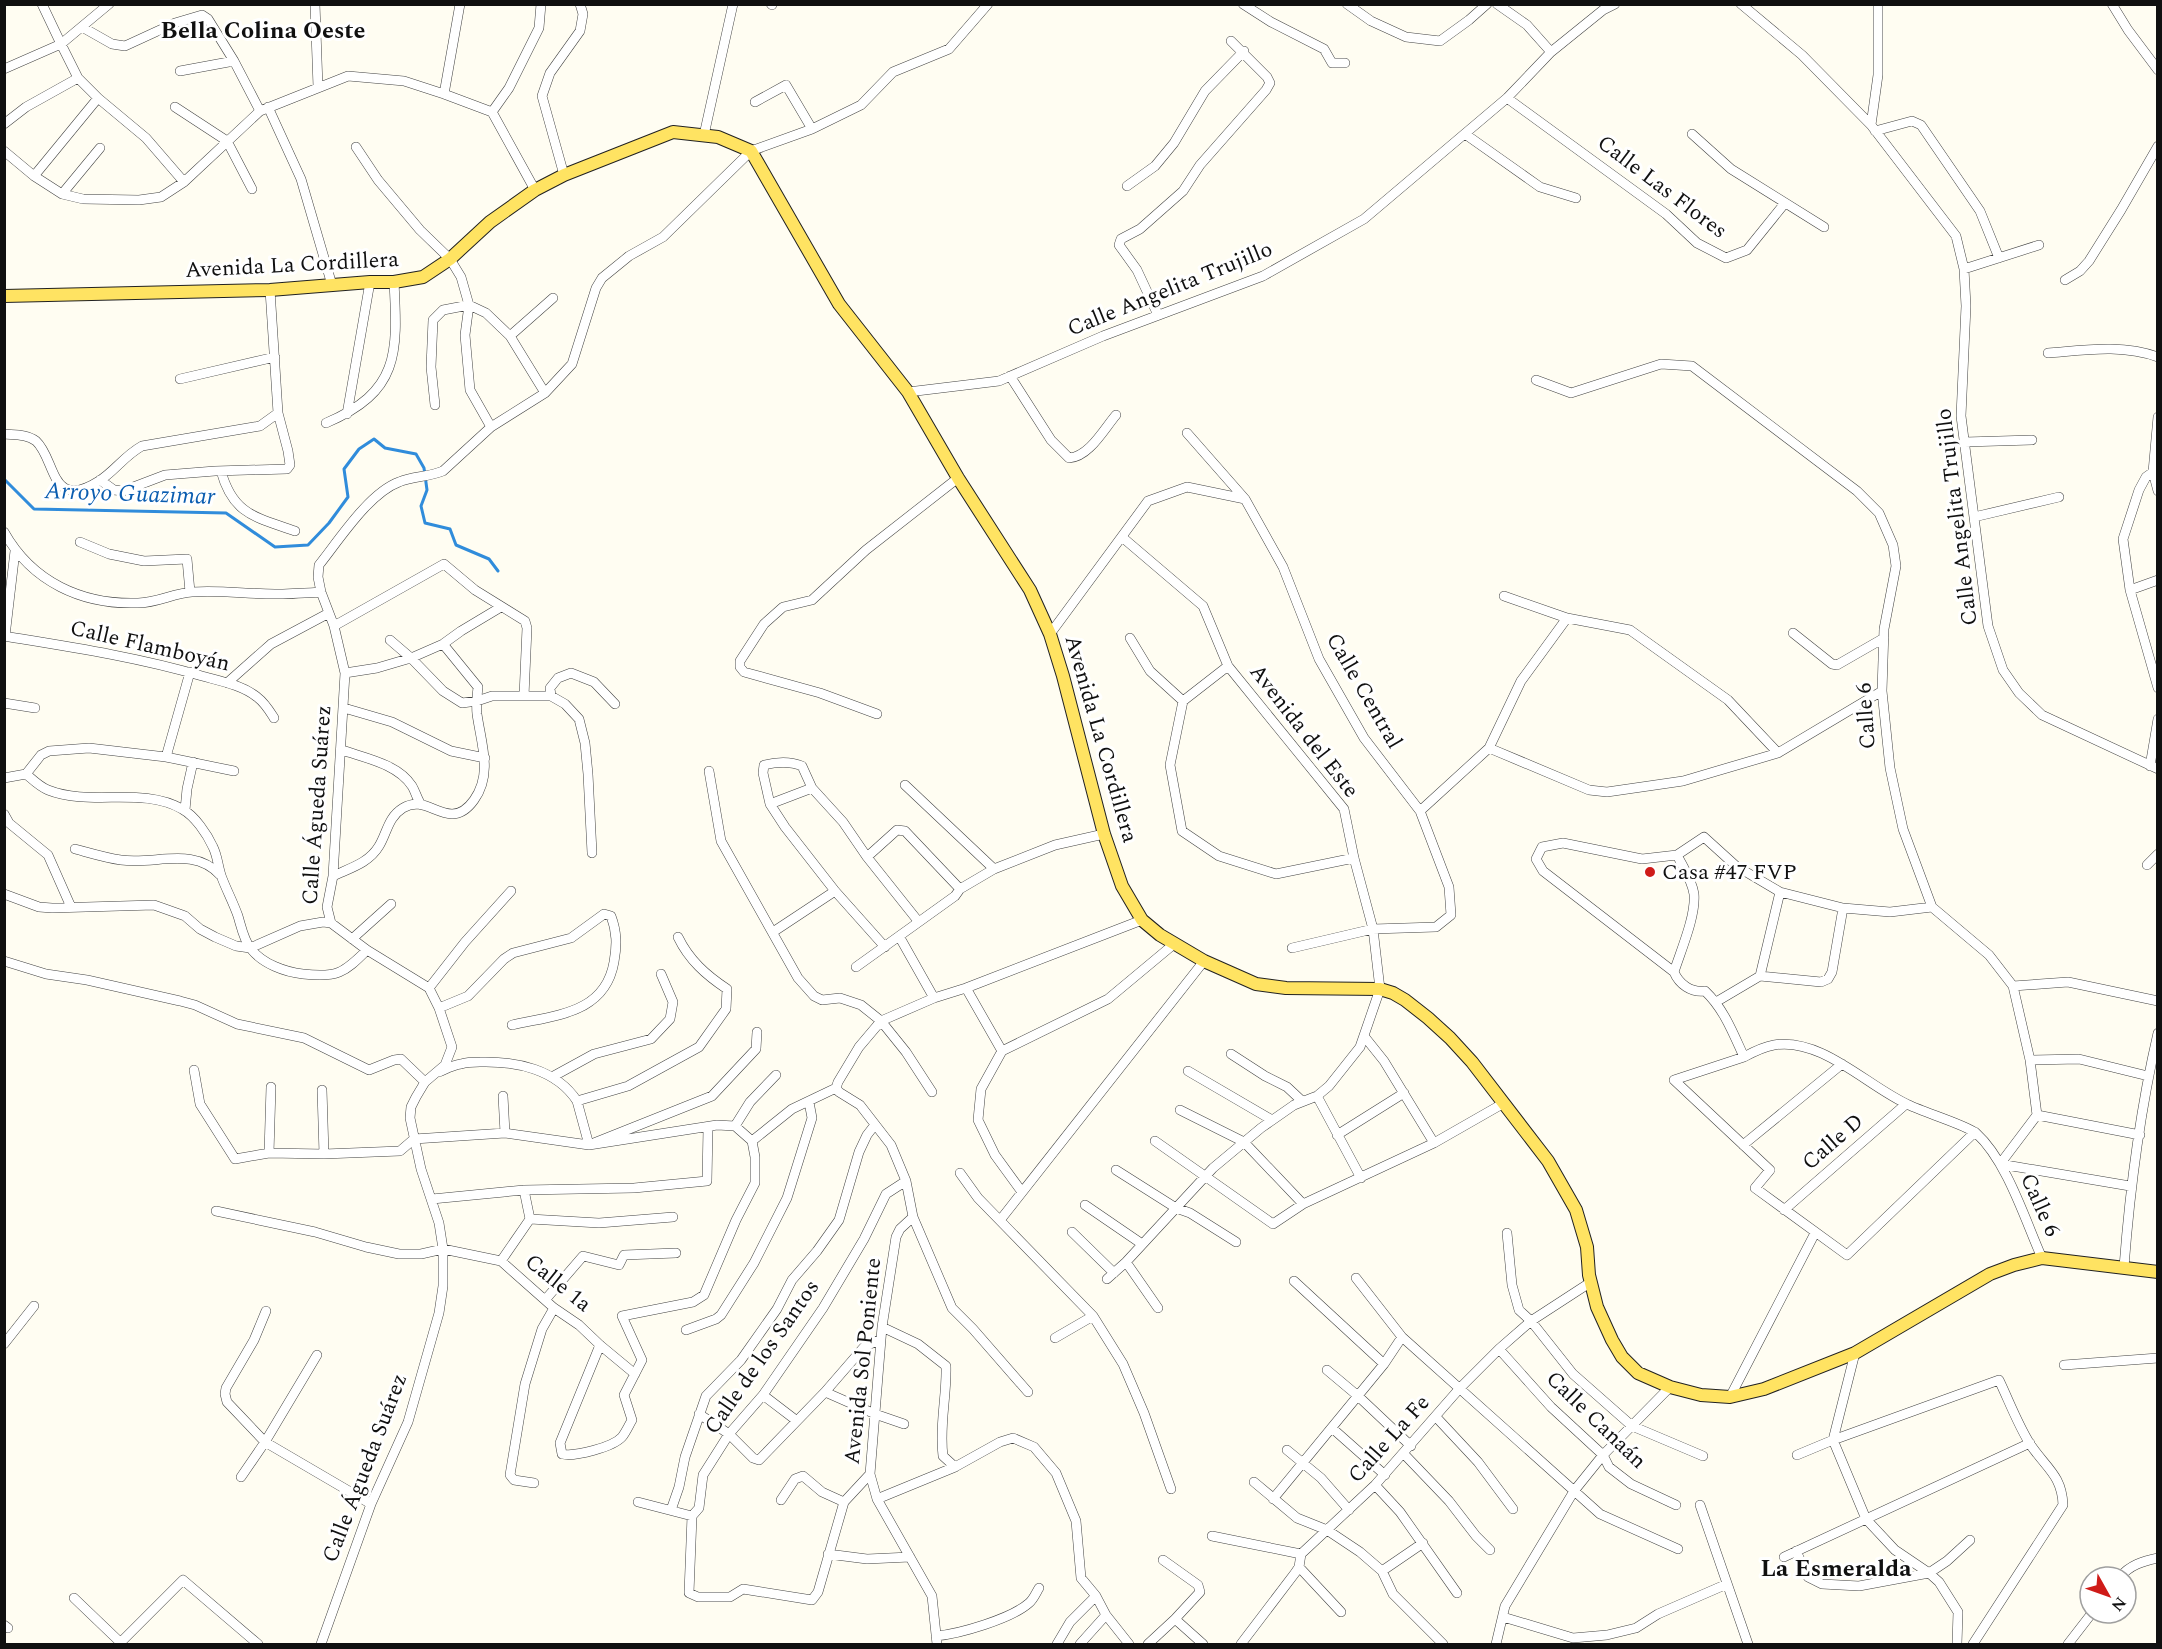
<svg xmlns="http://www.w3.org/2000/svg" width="2162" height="1649" font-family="Spectral,serif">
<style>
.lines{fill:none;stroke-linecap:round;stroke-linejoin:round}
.stream{stroke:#308cdb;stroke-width:3}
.minor-casing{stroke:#434343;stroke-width:10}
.major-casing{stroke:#212121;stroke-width:14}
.minor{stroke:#fff;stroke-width:9}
.major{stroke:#ffe362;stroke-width:12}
.poi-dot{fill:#cf1b18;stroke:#fff;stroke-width:2}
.labels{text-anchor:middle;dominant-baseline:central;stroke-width:6;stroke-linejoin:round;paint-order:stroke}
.street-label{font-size:22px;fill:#101010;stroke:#fff}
.poi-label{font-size:22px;fill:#101010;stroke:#fff;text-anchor:start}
.neighbourhood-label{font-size:24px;font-weight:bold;fill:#101010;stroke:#fff}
.water-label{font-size:24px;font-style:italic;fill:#0b5db0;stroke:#fff}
</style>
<rect width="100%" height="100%" fill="#fffdf2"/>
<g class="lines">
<path class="stream" d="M4,479L34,509L226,513L275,547L308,545L329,523L348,497L344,469L359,449L374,439L385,448L416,454L424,468L427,490L421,506L425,523L450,529L456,545L489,559L498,571"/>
<g class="minor-casing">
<path id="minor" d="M42,4L61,44L109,4
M315,4L318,87
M771,4L772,5
M1243,4L1271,22L1324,49L1332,63H1345
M1347,4L1371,21L1406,37L1440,41L1469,20L1487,4
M1497,4L1527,25L1551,52
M1741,4L1802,55L1871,125L1956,236L1964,269L1966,306L1961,416L1988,626L2003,670L2019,693L2042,715L2158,769
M2112,4L2128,30L2158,70
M82,27L112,44L125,46L175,23L202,15L208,19L234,61L260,111
M4,69L61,44L78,78L98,98L146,138L184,182
M180,71L234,61
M444,94L460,4
M1507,98L1666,214L1697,243L1726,258L1747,250L1785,203
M755,102L786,85L812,129
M175,107L227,141L252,189
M268,107L301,179L332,285
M492,112L509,88L539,28L541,4
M492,112L535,190
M4,124L26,107L78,78
M1871,125L1878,75V4
M1875,131L1912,121L1921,125L1980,211L1999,258
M1465,134L1540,187L1576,198
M1692,134L1731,169L1824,227
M704,135L733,4
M356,147L378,180L420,230L450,259L461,277L469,305L465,335L470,390L491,427
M4,151L34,176L62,194L83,199L139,200L161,197L184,182L260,111L348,76L404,81L444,94L492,112
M564,175L542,96L550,73L580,31L583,14L580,4
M34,176L98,98
M1127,186L1155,166L1174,143L1205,91L1244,51
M62,194L100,148
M1964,269L2039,245
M2065,280L2080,271L2089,261L2121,210L2158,146
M1158,315L1137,270L1119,245L1121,239L1140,229L1183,191L1200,165L1266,90L1270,83L1267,77L1231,41
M510,336L553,298
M2048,353C2085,350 2122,344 2158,357
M1010,376L1051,440L1069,458C1089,457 1104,429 1116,415
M180,379L275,357
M1536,380L1571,393L1661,364L1692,366L1857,491L1879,513L1893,545L1896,566L1884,629L1882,691L1890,768L1903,829L1932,907L1989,955L2013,986L2030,1060L2037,1115L2000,1164
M908,392L999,381L1103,336L1263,276L1364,219L1507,98L1551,52L1603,10L1615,4
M435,405L431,367L433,320L443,310L469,305L486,313L510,336L545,393
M347,414L370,282
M2158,417L2153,472L2158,491
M326,423C399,392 398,354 394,282
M1187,433L1245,499L1283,567L1319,659L1364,738L1420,811L1449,887L1451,915L1436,927L1373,929L1292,948
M4,434C15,435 27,434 36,441C56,459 50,512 99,481C115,471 124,456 142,446L260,426L278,413
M1965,442L2032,440
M221,471C233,515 256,517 295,531
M100,480L114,490L123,491L165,475L215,471L287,469L290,465L288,451L278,413L270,290
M1974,517L2059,497
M4,532C32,582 82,605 138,603C157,603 174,593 192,592C220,590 247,594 275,594C290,594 305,593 321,592
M80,542L109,554L144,561L187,559L190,592
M2158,580L2130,590L2158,688
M2130,590L2123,539L2139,490L2146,477L2153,472L2158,473
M1504,596L1567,618L1630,630L1728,700L1778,753
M334,626L444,564L475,590L525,621L527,628L524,696
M1793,633L1832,664L1837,665L1884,638
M1050,634L1148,501L1187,487L1245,499
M4,636C71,647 137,657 202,676C220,681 242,685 257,697C265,703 269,710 274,718
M5,636L15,551
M1130,638L1150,671L1183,701
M390,640L411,658L443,691L462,703L477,701L492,696H551L565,704L579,719L585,743L588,774L592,853
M1228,666L1183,701L1170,765L1182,831L1219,856L1276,874L1354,858
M345,673L377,668L411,658L443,644L461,631L501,607
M227,683L271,644L329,613
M551,696L550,688L558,678L571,673L594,682L615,704
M4,703L35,708
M344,708L392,722L451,751L485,758
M877,714L820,693L744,672L740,667V661L764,624L783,607L812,600L866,550L958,478
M1489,748L1589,790L1607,792L1683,781L1778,753L1882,691
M342,750C365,758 398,764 412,786C415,791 417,798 420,803
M166,757L234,771
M2150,766L2158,719
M709,771L721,841L798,978L814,996L822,1000L840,998L861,1005L881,1021L906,1052L932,1092
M26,774C33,780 40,787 48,790C91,807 142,786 182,809C195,816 207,834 213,847C218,857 218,868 222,878C227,891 233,902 238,916C241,926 244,941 251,949C263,964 285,972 303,974C337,978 344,973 367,950
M4,778L26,774L41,755L49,751L89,748L166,757L190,672
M905,785L994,869
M770,804L812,788
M185,810L187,789L193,762
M1420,811L1489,748L1521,681L1567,618
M4,814L9,823L48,855L71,907
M75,849C90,853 106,858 121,860C155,865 194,846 220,875
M1677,855L1704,837L1736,866L1780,892L1843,908L1890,912L1932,907
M2147,865L2158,854
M333,876C350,868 369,863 379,846C387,833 388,817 403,808C421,797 434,813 452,814C462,814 469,807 474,800C493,774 481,743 477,714C476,705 477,696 478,687L443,644
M960,889L994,869L1055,845L1104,834
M4,894L39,907L52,908L154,905L185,916L200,929L215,937L236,946L250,948L300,926L323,922L331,923
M773,932L835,891
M899,936L934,998
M352,939L391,904
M885,947L835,891L785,827L770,804L763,773L764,765C776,762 790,761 802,766L812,788L843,822L867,857L918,921
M4,961L46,974L87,980L180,1001L195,1005L237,1024L304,1038L369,1070L394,1060L401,1059L425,1082
M856,967L955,896L960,889L905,831L897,830L867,857
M1674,972C1681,950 1696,916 1694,894C1692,880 1683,867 1677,855L1642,859L1563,843L1542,847L1536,859L1543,871L1674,972C1679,984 1691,993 1705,991C1724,1009 1733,1033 1744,1057C1753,1052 1763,1047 1774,1045C1822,1037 1868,1087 1909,1105C1923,1112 1966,1125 1976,1133C2007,1161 2025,1220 2042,1258
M1760,976L1780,892
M2013,986L2068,982L2158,1001
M429,988L465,942L511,891
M966,988L1002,1051
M1716,1002L1760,976L1821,982L1828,979L1832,972L1843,908
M439,1008L468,996L504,959L513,953L571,938L604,914L611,916C617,932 617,945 614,962C605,1014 555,1015 512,1025
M1364,1036L1384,1061L1434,1143
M1231,1054L1265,1076L1287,1087L1302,1101
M1744,1057L1674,1080L1770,1170L1755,1188L1847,1255L1975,1132
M2030,1060L2079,1059L2148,1076
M194,1070L200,1104L235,1159L269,1153L324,1154L400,1151L414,1139
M1188,1071L1272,1120
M439,1072C446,1069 453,1065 461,1064C467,1062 474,1062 480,1062C516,1061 556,1069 577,1101L628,1086L699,1047L726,1009L727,989C706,975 689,960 678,937
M552,1077L594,1054L651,1039L670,1019L673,1002L661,974
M322,1090L324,1154
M503,1096L505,1133
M1317,1096L1361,1178
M577,1101L589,1145L712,1096L756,1049L757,1032
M1180,1110L1244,1142L1303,1204
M2037,1115L2140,1135
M735,1126L750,1102L776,1075
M1337,1135L1404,1093
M414,1139L505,1133L589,1145L717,1125L735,1126L752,1141L755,1157V1183L736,1220L704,1295L693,1302L622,1316L642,1360L624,1395L632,1420C629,1425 626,1432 622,1437C613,1447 575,1457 562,1454L560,1443L600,1345
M752,1141L792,1109L836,1088
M1155,1141L1273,1224L1303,1204L1434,1143L1504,1103
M1743,1145L1842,1064
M269,1153L271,1087
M2000,1164L2130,1186
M1116,1170L1176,1208L1190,1213L1236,1242
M960,1173L978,1198L1093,1316
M1022,1192L995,1155L978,1120L981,1089L1002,1051L1108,999L1174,944
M432,1199L524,1190L634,1188L707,1181L708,1128
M1085,1205L1142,1244
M1784,1210L1906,1104
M216,1211L315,1232L366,1247L399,1254H421L443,1249L501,1261L554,1308L579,1325L600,1345L635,1374
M913,1217L900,1229L896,1237L882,1327L870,1474L877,1499L932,1596L937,1644
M530,1219L599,1223L673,1217
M1001,1219L1204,961
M1072,1232L1114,1273
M1507,1233L1512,1285L1519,1310L1531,1321L1573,1374L1632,1426L1703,1456
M501,1261L530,1219L524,1190
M1126,1262L1158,1308
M2124,1267C2130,1188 2140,1110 2158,1033
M1356,1278L1402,1337L1600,1514L1678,1549
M1107,1279L1126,1262L1213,1168L1261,1128L1294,1105L1317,1096L1329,1086L1360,1047L1380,989L1373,929L1354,858L1344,809L1228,666L1203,606L1122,537
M1294,1281L1384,1364
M545,1300L583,1256L619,1265L624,1255L676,1253
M266,1311L254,1340L226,1388L225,1394L227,1402L265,1442L371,1504
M882,1327L918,1344L946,1366C947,1396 939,1425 943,1456L955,1467
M686,1330L716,1319L721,1315L754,1263L787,1198L812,1118L809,1102
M1055,1338L1093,1316L1123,1364L1144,1413L1171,1489
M4,1344L34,1306
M1499,1349L1551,1407L1603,1455L1609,1467L1631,1484L1676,1505
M1855,1353L1833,1440L1866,1519L1895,1550L1929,1573L1939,1582L1958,1612L1957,1644
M2064,1365L2158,1358
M1327,1370L1358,1396L1411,1446
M825,1392L875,1414L904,1424
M1028,1392L973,1329L952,1308L913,1217L906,1181L891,1145L860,1105L839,1092L836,1088L838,1082L859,1047L881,1021L934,998L966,988L1142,920
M763,1395L797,1421
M1730,1397L1815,1233
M699,1414L729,1434L753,1458L759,1460L825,1392L864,1347L881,1339
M1436,1417L1478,1462L1513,1509
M1332,1428L1385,1475
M1287,1450L1321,1478L1349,1510
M1404,1454L1449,1501L1476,1536L1490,1550
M1797,1455L1833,1440L1999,1380C2009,1401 2018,1425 2030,1444C2045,1467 2062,1475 2063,1505L1973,1644
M241,1477L265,1442L317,1355
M1254,1482L1297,1518L1327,1530L1360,1552L1382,1571L1393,1594L1443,1644
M534,1483L514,1480L510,1475L525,1384L542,1329L554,1308
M1375,1485L1400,1512L1457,1593
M877,1499L955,1467L1000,1442L1013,1438L1034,1447L1056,1473L1076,1521L1081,1578L1096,1596L1106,1615L1129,1644
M1273,1499L1384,1364L1402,1337
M781,1500L795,1479L803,1476L822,1492L844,1502
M638,1502L692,1516L699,1508L703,1475L729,1434L763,1395L823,1308L864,1239L886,1194L906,1181
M1700,1505L1748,1644
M671,1510L679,1487L685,1457L706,1396L741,1360L777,1309L792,1280L817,1251L839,1220L859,1152L867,1135L874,1126
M692,1516L689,1593L698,1597H730L743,1589L812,1600L818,1592L844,1502L870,1474
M1212,1536L1301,1554
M1796,1551L1808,1577L1822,1584L1859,1586L1929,1573L1947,1561L1970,1540
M828,1554L867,1559L910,1557
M1784,1557L2030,1443
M1163,1560L1198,1585L1200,1592L1175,1619
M1299,1567L1341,1612
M1382,1571L1423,1543
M2120,1577C2130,1565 2143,1561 2158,1558
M74,1598L121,1643
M1503,1617L1573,1638L1607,1635L1636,1628L1658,1614L1727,1584
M4,1625L8,1628
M936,1636C959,1634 1011,1619 1029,1603C1033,1600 1036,1593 1039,1588
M119,1644L183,1580L258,1644
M321,1644L371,1504L408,1422L439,1313L443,1286V1249L439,1223L421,1169L410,1118L411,1107L416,1097L425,1082L445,1065L452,1047L439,1008L429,988L367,950L331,923L327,907L333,876L345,673L334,626L321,592L318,577L319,565C339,540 369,493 399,482C413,476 429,477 443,471L491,427L545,393L572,364L596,288L602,278L629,256L663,237L751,151L812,129L861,105L893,72L949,49L988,4
M1057,1644L1070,1622L1096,1596
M1080,1644L1106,1615
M1148,1644L1175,1619L1203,1644
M1241,1644L1295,1573L1299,1567L1301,1554L1375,1485L1460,1388L1499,1349L1531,1321L1591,1282
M1496,1644L1505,1606L1574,1491L1603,1455L1670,1387
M2068,1644L2092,1613"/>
</g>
<g class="major-casing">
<path id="major" d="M4,296L270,290L370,282H394L423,277L450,259L490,222L535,190L564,175L673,132L718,137L751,151L839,304L908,392L958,478L1030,590L1050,634L1063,676L1104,834L1122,886L1142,920L1160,935L1204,961L1256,984L1286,988L1380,989L1393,993L1405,1000L1428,1018L1450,1038L1472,1062L1548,1161L1576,1210L1587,1247L1589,1275L1597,1307L1612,1340L1622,1357L1638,1373L1670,1387L1701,1395L1730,1397L1764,1389L1855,1353L1990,1274L2014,1265L2042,1258L2158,1272"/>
</g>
<use href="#minor" class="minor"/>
<use href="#major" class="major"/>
</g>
<circle class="poi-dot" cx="1650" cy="872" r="6"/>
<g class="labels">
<g class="street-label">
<text transform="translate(1662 187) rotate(37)">Calle Las Flores</text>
<text transform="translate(292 265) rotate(-3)">Avenida La Cordillera</text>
<text transform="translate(1170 289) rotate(-22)">Calle Angelita Trujillo</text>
<text transform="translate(1957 517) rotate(-97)">Calle Angelita Trujillo</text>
<text transform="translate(150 646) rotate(13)">Calle Flamboyán</text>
<text transform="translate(1364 691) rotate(60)">Calle Central</text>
<text transform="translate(1866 716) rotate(-94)">Calle 6</text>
<text transform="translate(1304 731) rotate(52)">Avenida del Este</text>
<text transform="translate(1101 739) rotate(74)">Avenida La Cordillera</text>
<text transform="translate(317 805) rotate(-86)">Calle Águeda Suárez</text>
<text transform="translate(1833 1142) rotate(-41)">Calle D</text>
<text transform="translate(2040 1205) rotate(66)">Calle 6</text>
<text transform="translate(558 1283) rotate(39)">Calle 1a</text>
<text transform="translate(762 1357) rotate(-55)">Calle de los Santos</text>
<text transform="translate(863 1361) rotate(-84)">Avenida Sol Poniente</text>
<text transform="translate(1596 1420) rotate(44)">Calle Canaán</text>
<text transform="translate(1389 1439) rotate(-48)">Calle La Fe</text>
<text transform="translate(365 1468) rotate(-69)">Calle Águeda Suárez</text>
</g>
<g class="poi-label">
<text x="1662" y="872">Casa #47 FVP</text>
</g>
<g class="neighbourhood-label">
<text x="263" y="31">Bella Colina Oeste</text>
<text x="1836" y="1569">La Esmeralda</text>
</g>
<g class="water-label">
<text transform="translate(130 494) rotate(2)">Arroyo Guazimar</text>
</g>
</g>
<rect width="2162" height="1649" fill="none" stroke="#101010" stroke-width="12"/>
<g transform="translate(2108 1595) rotate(130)"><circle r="28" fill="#ffffff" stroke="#9f9f9f" stroke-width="1.5"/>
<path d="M0-4.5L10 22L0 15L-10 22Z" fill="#cf1b18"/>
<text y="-9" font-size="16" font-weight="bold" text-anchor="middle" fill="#101010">N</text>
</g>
</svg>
